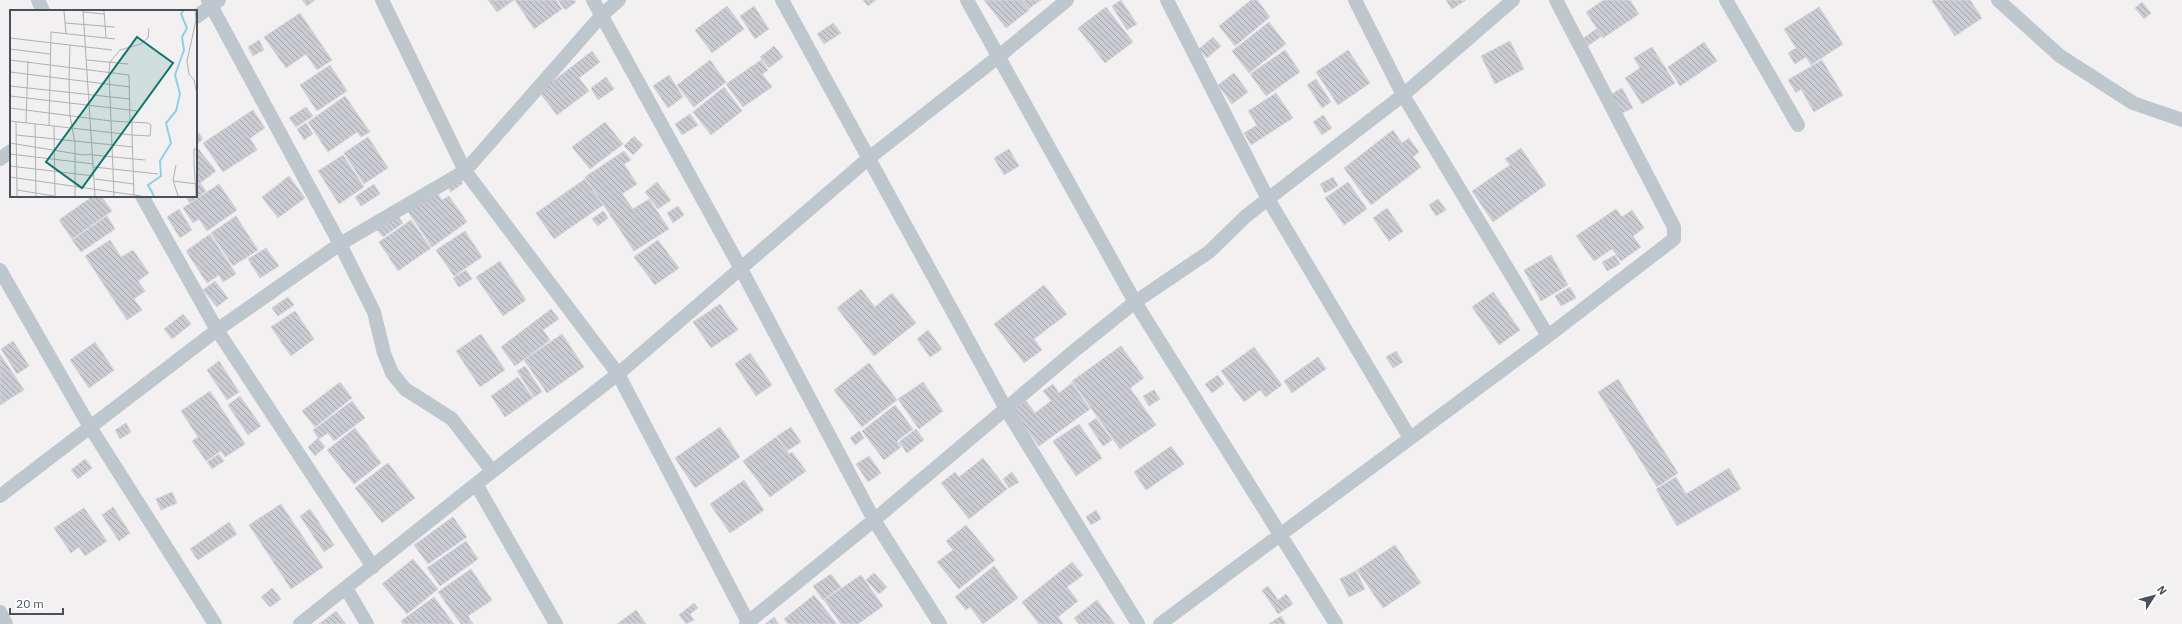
<svg xmlns="http://www.w3.org/2000/svg" width="2182" height="624" font-family="'IBM Plex Sans',sans-serif">
<style>
.building{fill:url(#building-back-hatch);stroke:#d4d6db}
.lines{fill:none;stroke-linecap:round;stroke-linejoin:round}
.street{stroke:#bec6ce;stroke-width:14}
.inset-river{fill:none;stroke:#8fd0e9;stroke-width:2}
.inset-road{fill:none;stroke:#aeb1b5;stroke-width:1}
.view{fill:#0f766e;fill-opacity:0.15;stroke:#0f766e;stroke-width:2}
.inset-edge{fill:none;stroke:#48525d;stroke-width:2}
</style>
<defs>
<pattern id="building-back-hatch" width="6" height="6" patternUnits="userSpaceOnUse"><rect width="6" height="6" fill="#caccd2"/><path d="M-1 5l2 2M0 0l6 6M5-1l2 2" fill="none" stroke="#a6a8ae"/></pattern>
</defs>
<rect width="100%" height="100%" fill="#f2f0f0"/>
<path class="building" d="M302,0H315L307,6Z
M488,0H514L497,12Z
M515,0H556L562,9L534,29Z
M558,0H574L576,2L565,10Z
M863,0H876L868,6Z
M984,0H1021L1029,10L1006,28Z
M1022,0H1041L1028,9Z
M1121,0L1137,24L1127,30L1112,6Z
M1251,0H1257L1270,17L1235,46L1219,26Z
M1446,0H1466L1452,9Z
M1604,0H1630L1639,14L1603,38L1586,12Z
M1933,0H1970L1982,18L1955,36L1932,1Z
M2142,2L2151,13L2144,19L2135,8Z
M727,6L744,29L712,53L695,30Z
M754,6L769,29L755,39L740,16Z
M1106,7L1133,42L1105,63L1078,28Z
M1819,7L1843,44L1811,65L1806,57L1795,64L1788,53L1796,48L1784,29Z
M300,13L332,60L317,70L306,54L286,68L264,37Z
M1269,22L1286,44L1249,73L1232,51Z
M833,23L841,33L824,44L817,34Z
M1596,29L1602,36L1586,47L1581,40Z
M1213,37L1221,46L1207,58L1199,49Z
M259,40L264,50L253,56L248,47Z
M1510,41L1524,69L1495,84L1481,56Z
M1704,42L1717,61L1680,86L1668,67Z
M774,46L783,57L769,68L760,57Z
M1652,47L1675,83L1642,104L1625,78L1640,68L1634,58Z
M1285,50L1300,72L1266,96L1250,74Z
M1348,50L1370,83L1338,105L1316,72Z
M592,51L600,62L579,78L589,91L557,115L539,92Z
M710,60L726,82L694,107L677,85Z
M761,60L768,70L762,74L772,87L743,107L726,84Z
M1822,60L1843,95L1814,112L1801,89L1796,93L1788,80Z
M330,65L347,91L317,111L300,85Z
M1234,73L1248,92L1232,104L1218,85Z
M669,75L683,97L668,108L653,86Z
M606,77L614,89L598,100L591,88Z
M1316,79L1331,102L1322,108L1307,85Z
M724,87L742,111L711,135L693,112Z
M1622,88L1633,108L1620,114L1610,95Z
M1276,93L1293,118L1251,145L1244,133L1257,125L1248,111Z
M345,96L370,132L361,137L357,132L328,152L308,122Z
M306,107L313,116L296,127L289,118Z
M253,110L265,128L250,138L257,150L223,172L203,143Z
M690,114L698,125L682,135L675,124Z
M1323,115L1332,128L1322,135L1313,122Z
M605,122L623,144L590,169L572,147Z
M306,123L313,134L304,140L297,129Z
M1393,130L1402,143L1409,138L1419,152L1413,157L1421,167L1371,205L1344,168Z
M198,132L203,139L196,145V133Z
M634,136L643,145L633,155L624,146Z
M368,137L388,168L364,184L344,153Z
M196,146L216,171L196,186Z
M1521,148L1546,185L1493,222L1472,191L1510,165L1505,159Z
M1009,149L1019,166L1004,175L994,158Z
M624,151L631,160L624,164L637,184L622,194L633,209L649,199L669,229L634,251L585,177Z
M343,155L364,187L339,204L318,171Z
M289,176L305,198L278,218L262,197Z
M458,176L463,183L451,192L446,185Z
M1333,177L1338,186L1325,193L1320,184Z
M585,179L603,205L554,239L536,213Z
M657,182L671,200L658,209L645,192Z
M1348,182L1367,209L1344,225L1325,198Z
M200,183L206,191L190,203L185,196H196V187Z
M219,184L237,210L207,231L199,219L193,223L183,208Z
M374,184L380,194L361,206L355,197Z
M435,190L442,200L449,196L467,222L432,247L407,210Z
M93,196H101L112,211L72,239L59,220Z
M1438,199L1446,210L1436,216L1429,205Z
M678,206L684,215L673,223L667,213Z
M1387,208L1403,231L1389,241L1373,218Z
M179,209L192,230L180,238L167,217Z
M1616,209L1622,217L1632,210L1644,228L1633,236L1641,247L1621,261L1612,249L1594,261L1576,236Z
M603,211L608,218L598,226L592,219Z
M397,215L403,223L383,237L377,230Z
M107,216L115,229L81,252L72,240Z
M236,216L258,250L233,266L211,233Z
M411,220L431,248L398,271L379,242Z
M465,231L482,257L454,276L436,250Z
M210,234L236,274L223,282L219,275L207,283L186,251Z
M110,240L121,257L133,250L149,273L138,281L145,291L134,299L142,310L127,320L85,256Z
M658,240L679,268L655,285L634,257Z
M266,248L279,266L260,278L248,259Z
M1551,255L1568,285L1541,301L1524,270Z
M1615,255L1620,264L1607,271L1602,262Z
M500,261L526,300L503,316L476,277Z
M466,270L472,279L459,287L453,278Z
M215,281L228,298L217,307L203,290Z
M1044,285L1067,314L1034,339L1042,350L1024,363L994,324Z
M1570,287L1576,298L1561,306L1555,296Z
M861,289L875,307L892,293L916,323L874,356L837,308Z
M1493,292L1520,330L1499,345L1472,307Z
M288,297L294,305L278,316L272,308Z
M720,304L738,330L711,348L693,322Z
M551,309L559,319L543,330L550,340L515,366L501,347Z
M295,311L314,339L291,356L271,327Z
M183,314L191,324L172,339L164,329Z
M928,330L942,349L930,357L917,339Z
M481,334L505,370L480,387L456,351Z
M562,334L584,367L547,393L524,360Z
M13,341L29,366L17,374L1,349Z
M95,342L114,370L89,388L70,360Z
M1121,346L1144,378L1130,388L1156,425L1120,449L1072,381Z
M1254,347L1282,385L1266,397L1260,390L1244,402L1221,371Z
M1396,351L1403,362L1393,368L1386,357Z
M750,353L772,385L756,396L735,364Z
M0,354L24,390L0,405Z
M1318,357L1326,369L1292,393L1284,381Z
M219,361L239,392L227,400L207,370Z
M869,363L897,400L862,427L834,390Z
M525,366L542,392L534,397L517,371Z
M1218,375L1224,384L1212,393L1205,384Z
M518,377L533,398L505,417L491,396Z
M1618,379L1678,473L1657,487L1598,392Z
M340,382L352,398L315,427L302,411Z
M923,382L943,411L919,429L898,399Z
M1072,383L1090,409L1039,446L1013,410L1026,401L1035,413L1051,401L1043,391L1053,384L1059,393Z
M1154,390L1160,399L1149,406L1143,396Z
M210,391L245,444L225,457L221,451L206,461L192,441L198,437L181,411Z
M240,396L261,426L248,435L228,405Z
M352,401L365,418L334,441L328,433L319,439L313,430Z
M895,405L913,429L897,441L901,447L884,460L862,431Z
M1096,418L1112,440L1103,446L1088,424Z
M126,423L131,432L120,439L115,430Z
M1079,424L1102,458L1076,476L1053,441Z
M720,427L740,457L695,488L675,458Z
M791,427L801,442L787,451L777,436Z
M355,428L381,463L354,484L327,450Z
M916,429L924,440L907,453L899,442Z
M859,431L864,438L855,445L850,438Z
M776,437L789,454L792,452L806,471L770,497L743,461Z
M318,438L325,447L315,456L308,447Z
M1171,446L1184,464L1146,490L1134,472Z
M219,454L224,461L212,469L207,462Z
M869,456L881,473L868,482L856,464Z
M983,458L1007,489L969,519L941,483L955,472L959,477Z
M85,459L92,468L78,479L71,470Z
M388,463L415,498L382,523L355,488Z
M1729,468L1741,489L1677,526L1656,489L1676,477L1686,494Z
M1012,472L1019,482L1009,488L1003,479Z
M744,480L764,510L730,533L710,504Z
M172,492L177,503L161,510L156,499Z
M281,504L323,567L291,589L249,525Z
M113,507L130,533L119,541L102,515Z
M84,508L107,541L85,556L79,547L71,553L54,528Z
M310,509L334,545L324,552L300,516Z
M1096,510L1101,519L1091,525L1086,517Z
M453,517L467,537L428,564L414,545Z
M229,522L237,534L198,560L190,549Z
M966,525L995,560L959,589L937,562L953,550L946,541Z
M466,541L478,559L440,586L427,568Z
M1395,545L1421,583L1383,608L1357,570Z
M413,559L438,589L407,614L382,584Z
M1072,562L1083,575L1067,587L1078,601L1058,617L1063,624H1039L1022,602Z
M994,566L1018,598L983,624L970,607L966,610L955,597Z
M471,569L492,600L468,616L473,624H461L438,592Z
M1356,571L1365,589L1349,597L1340,579Z
M874,573L887,587L879,594L866,580Z
M831,574L841,587L823,600L813,586Z
M861,575L883,606L858,624H841L824,600Z
M1268,586L1278,600L1286,594L1293,604L1278,614L1262,590Z
M272,588L281,599L270,607L261,597Z
M814,595L837,624H788L784,619Z
M434,597L454,624H403L401,621Z
M1097,600L1115,624H1079L1074,618Z
M694,603L698,608L690,614L694,620L686,624L679,615Z
M636,610L646,624H617Z
M336,611L346,624H319Z
M1281,616L1286,624H1269Z
M774,617L779,624H765Z"/>
<g class="lines">
<path class="street" d="M38,0L43,11
M208,0L340,244L374,312L384,353L392,373L405,389L452,419L492,471
M382,0L465,171L618,374L749,624
M593,0L740,267L874,520L940,624
M782,0L1006,409L1138,624
M967,0L1135,302L1336,624
M1167,0L1268,199L1410,438
M1355,0L1403,95L1548,336
M1726,0L1798,125
M1998,0L2060,56L2133,103L2182,120
M196,17L219,0
M0,159L11,151
M142,196L217,330L373,567
M0,270L90,427L215,624
M476,484L556,624
M0,496L217,330L340,244L465,171L601,16L619,0
M346,588L367,624
M0,612L6,624
M300,624L476,484L618,374L869,158L998,57L1067,0
M746,624L874,520L1074,351L1135,302L1209,252L1246,216L1403,95L1513,0
M1160,624L1548,336L1674,239V227L1556,0"/>
</g>
<g transform="translate(10 10)">
<rect width="187" height="187" fill="#f2f0f0"/>
<path class="inset-river" d="M144,186L138,175L151,166L150,151L161,133L156,113L166,101L170,84L165,65L174,40L172,27L177,18L171,4L173,1"/>
<path class="inset-road" d="M54,1L56,24M73,1L85,186M94,1L96,28M185,1L186,10L177,51L179,64L184,70L187,84M73,2L94,4M55,13L105,17M0,28L102,40M60,35L59,70L60,106L65,133V186M0,39L40,44M0,50L119,65L120,113M77,50L118,54M0,62L120,77M0,76L120,89M0,86L128,101M0,98L101,111L138,113L141,115L140,126L122,125V113M0,111L122,125L124,185M6,112L7,186M16,113L18,51M25,114L26,186M39,116L41,22L105,29M44,116L45,186M6,125L123,137M0,133L73,145L83,144M0,144L84,154M83,145L135,150M166,155L163,170L168,186M0,156L84,166M84,157L148,164M0,167L131,186M85,169L124,174M163,171L187,174M7,180L44,186M104,186L99,62L100,52L110,40L131,34L138,28L139,18M186,186L184,153V139H187"/>
<path class="view" d="M127,27L163,53L72,178L36,152Z"/>
<rect width="187" height="187" class="inset-edge"/>
</g>
<g transform="translate(2154 596) rotate(54)" stroke="#ffffff" stroke-width="3" paint-order="stroke">
<path d="M0-3L7 15L0 10L-7 15Z" fill="#48525d"/>
<text y="-6" font-size="11" font-weight="bold" text-anchor="middle" fill="#48525d">N</text>
</g>
<path d="M10 608v6h53v-6" fill="none" stroke="#48525d" stroke-width="2"/>
<text x="16" y="608" font-size="12" fill="#48525d" stroke="#ffffff" stroke-width="3" paint-order="stroke">20 m</text>
</svg>
